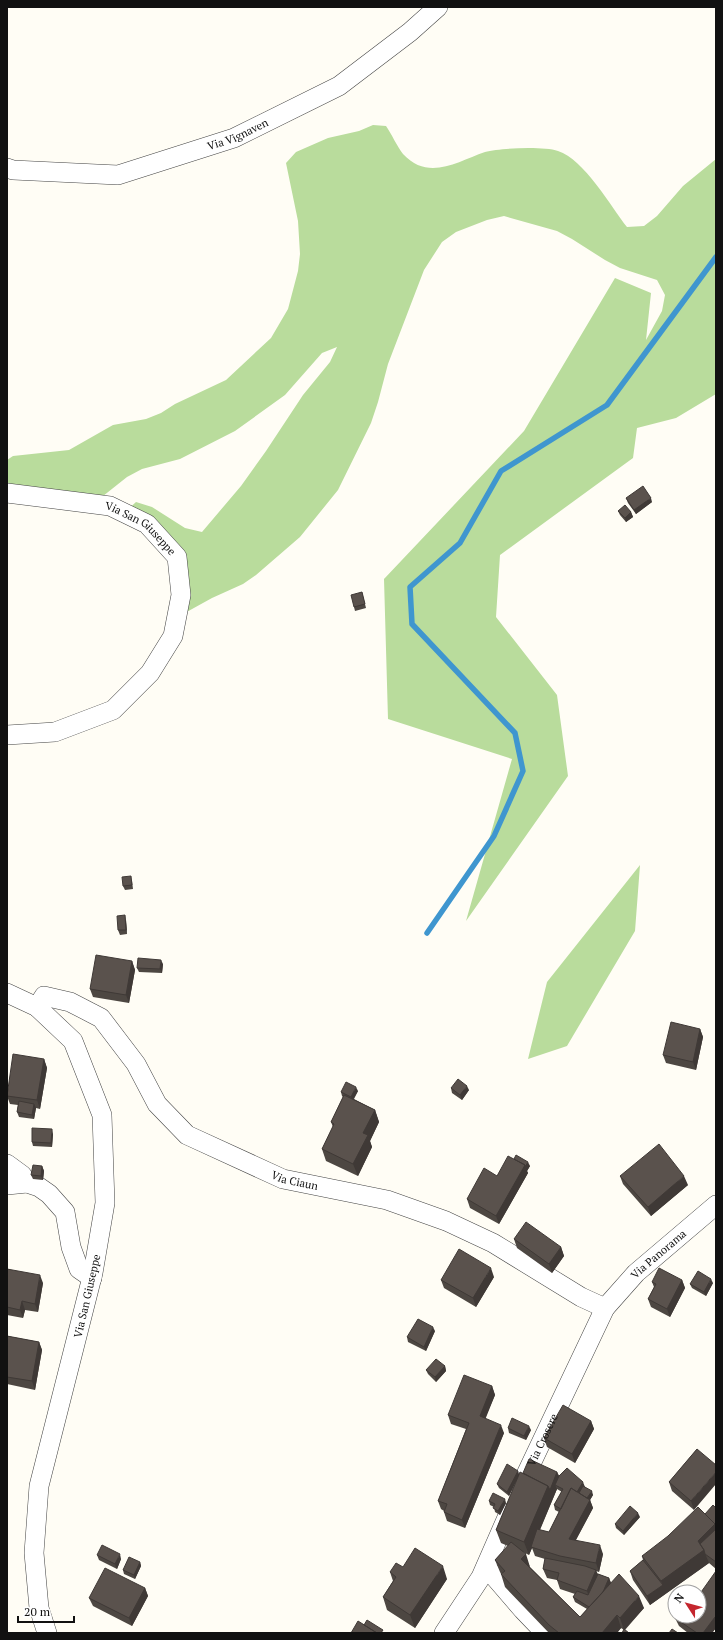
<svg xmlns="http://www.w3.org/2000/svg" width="723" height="1640" font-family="'PT Serif',serif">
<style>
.forest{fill:#b9dc9c}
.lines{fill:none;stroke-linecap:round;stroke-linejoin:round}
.stream{stroke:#3f96cf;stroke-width:5.5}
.minor-casing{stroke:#444;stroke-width:20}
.minor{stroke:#fff;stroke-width:19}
.wall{fill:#4d4742;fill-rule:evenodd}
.shaded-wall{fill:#3f3936}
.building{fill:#5a524d;stroke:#3f3936}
.labels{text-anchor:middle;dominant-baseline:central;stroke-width:4;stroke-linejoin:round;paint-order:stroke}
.street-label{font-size:11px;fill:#111;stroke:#fff}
</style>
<rect width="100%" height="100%" fill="#fffdf5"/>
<path class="forest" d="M373,125L386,126C391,133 398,148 403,154C429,182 458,161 485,152C501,148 543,146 558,151C584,159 611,207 627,227L644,226L657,216L683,186L716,159V394L676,418L637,428L633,458L500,555L496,617L557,695L568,776L466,921L512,759L388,719L384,579L524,431L615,278L651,293L646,340L662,311L665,295L657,280L620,268L605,260L572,239L557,231L504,216L487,220L456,232L442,242L424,270L388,364L378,402L371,423L338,490L300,537L256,575L243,584L212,598L174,619L178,568L124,513L136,502L152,507L185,528L202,532L241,486L266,451L303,395L330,362L337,347L322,353L285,395L235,431L180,459L142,469L127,477L93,504L7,490V460L13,456L69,450L113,425L146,419L161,413L175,404L226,380L271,338L288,309L298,271L300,254L298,221L286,163L296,152L328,138L359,131Z
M640,865L635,931L567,1046L528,1059L547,982Z"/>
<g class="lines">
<path class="stream" d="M427,933L494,836L523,771L515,733L412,624L410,587L460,543L501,471L607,405L716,257"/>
<g class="minor-casing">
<g id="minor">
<path id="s1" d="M7,168L13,170L118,175L234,138L339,86L410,32L438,7"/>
<path id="s2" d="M7,493L110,506L147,524L177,557L181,595L173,636L150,673L113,710L55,732L7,735"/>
<path d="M7,993L37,1007L73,1041L102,1115L105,1203L93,1273L39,1486L34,1553L39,1608L47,1633"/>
<path id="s3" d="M37,1007L44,996L70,1002L101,1018L136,1064L157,1104L187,1135L283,1179L387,1200L446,1221L493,1243L581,1297L605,1308"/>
<path d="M7,1164L22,1175L27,1183"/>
<path d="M7,1185L27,1183L39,1187L49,1194L65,1212L71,1247L79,1269L92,1278"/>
<path id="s4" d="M521,1485L605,1308L636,1273L716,1205"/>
<path d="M486,1567L523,1610L545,1633"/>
<path d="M444,1633L481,1577L509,1513"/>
</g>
</g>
<use href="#minor" class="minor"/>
</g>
<path class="wall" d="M626,498L652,502L636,514L628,503Z
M618,511L631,512L633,517L626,522L620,515Z
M362,592L366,608L355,611L354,607Z
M132,881L133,889L125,890L123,886Z
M126,920L127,934L120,935L118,930Z
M132,961L135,970L129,1003L93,997L90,989Z
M163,964L162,973L139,972L137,968Z
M700,1029L703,1037L696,1070L666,1063L663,1055Z
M44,1059L47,1068L40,1109L36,1108L34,1119L19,1117L17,1112L18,1105L10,1104L7,1096Z
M451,1088L469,1090L462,1100L452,1093Z
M358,1091L354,1099L375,1110L379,1122L370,1141L372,1147L358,1176L326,1161L322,1149L333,1127L331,1122L343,1097L342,1096L341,1092Z
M53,1134L52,1147L33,1146L32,1142Z
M514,1159L530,1166L527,1171L528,1173L499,1224L470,1208L467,1199L497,1176Z
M42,1166L44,1171L43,1180L33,1179L31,1175Z
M620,1176L688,1185L651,1216L623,1184Z
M514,1239L561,1247L564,1256L552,1273L517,1248Z
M7,1269L43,1283L38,1312L25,1310L23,1318L7,1315Z
M494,1277L476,1307L444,1288L441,1280Z
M682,1280L685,1288L670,1317L651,1307L648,1299L654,1287L652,1282Z
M713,1283L706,1296L692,1288L690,1284Z
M435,1331L426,1351L408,1342L407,1337Z
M7,1336L39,1342L42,1350L35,1390L7,1384Z
M445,1366L446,1371L436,1382L428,1374L426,1370Z
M492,1386L495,1395L485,1418L504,1433L465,1528L447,1521L444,1512V1511L441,1509L438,1501L466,1429L451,1424L448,1415Z
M591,1421L594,1429L575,1463L547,1447L544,1438Z
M508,1428L531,1430L526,1440L509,1433Z
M697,1449L694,1510L672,1491L669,1482Z
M518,1471L519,1475L523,1473L557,1472L559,1476L585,1487L593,1495L590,1500L593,1508L576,1540L603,1554L599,1572L596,1571L598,1574L609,1578L611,1583L644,1608L625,1630H624L621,1628L617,1633H549L505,1587L501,1574L500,1572L495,1560L508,1546L501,1543L496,1530L517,1480L509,1496L499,1488L497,1484ZM557,1489L562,1492L554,1505L555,1510L559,1512L549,1532L540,1530ZM532,1548L535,1556L545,1559L543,1569L547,1578L557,1580L560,1589L575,1594L573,1597L575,1602L587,1609L580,1617L530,1567L523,1552L529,1555Z
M489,1501L506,1503L500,1515L495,1512L494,1507L490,1505Z
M716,1508V1569L709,1563L650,1605L633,1580L630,1571L643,1560L642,1556L705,1514Z
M640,1517L624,1535L616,1528L615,1524Z
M97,1555L121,1559L117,1569L99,1560Z
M140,1562L141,1566L135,1579L124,1574L123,1570Z
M403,1567L447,1579L415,1628L387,1610L383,1597L393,1581L390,1572Z
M716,1571V1628L712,1633H688L679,1626L675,1618L699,1616Z
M145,1588L148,1596L132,1626L93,1606L89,1598Z"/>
<path class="shaded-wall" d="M651,498L652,502L636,514L634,510Z
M631,512L633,517L626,522L625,518Z
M125,915L126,920L127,934L126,930Z
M161,960L163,964L162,973L160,969Z
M132,961L135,970L129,1003L126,995Z
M700,1029L703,1037L696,1070L693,1062Z
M44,1059L47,1068L40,1109L37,1100Z
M467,1086L469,1090L462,1100L460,1095Z
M356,1087L358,1091L352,1101L351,1097Z
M34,1104L36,1108L34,1119L32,1115Z
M375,1110L379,1122L370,1141L372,1147L358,1176L353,1164L363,1133Z
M52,1129L53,1134L52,1147L51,1143Z
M528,1162L530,1166L527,1171L528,1173L499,1224L496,1216L525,1165Z
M42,1166L44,1171L43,1180L41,1176Z
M684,1176L688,1185L651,1216L648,1207Z
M561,1247L564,1256L552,1273L549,1264Z
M491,1268L494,1277L476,1307L473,1298Z
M40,1275L43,1283L38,1312L35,1304Z
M711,1279L713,1283L706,1296L704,1292Z
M682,1280L685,1288L670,1317L667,1309Z
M22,1301L25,1310L23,1318L20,1310Z
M433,1327L435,1331L426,1351L424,1347Z
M39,1342L42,1350L35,1390L32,1381Z
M445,1366L446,1371L436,1382L435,1377Z
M492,1386L495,1395L483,1425L480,1416Z
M591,1421L594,1429L575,1463L572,1454Z
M501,1425L504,1433L465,1528L462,1520Z
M529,1426L531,1430L526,1440L524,1436Z
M518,1471L519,1475L509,1496L507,1492Z
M557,1472L561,1480L555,1485L557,1489L529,1555L524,1542L548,1486Z
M716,1472V1484L694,1510L691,1501Z
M583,1482L585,1487L578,1496L575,1494Z
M592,1491L593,1495L590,1500L593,1508L572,1547L569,1539L586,1500Z
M505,1499L506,1503L500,1515L498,1511Z
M638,1513L640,1517L624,1535L623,1531Z
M715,1524L716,1540L704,1551L709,1563L650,1605L647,1596L663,1585L661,1581L698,1541Z
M600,1545L603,1554L599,1572L596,1563Z
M120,1554L121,1559L117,1569L115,1564Z
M526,1554L530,1567L521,1559Z
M140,1562L141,1566L135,1579L134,1575Z
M443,1566L447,1579L415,1628L410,1615Z
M596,1570L599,1578L590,1600L587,1591Z
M609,1578L611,1583L592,1609Z
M145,1588L148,1596L132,1626L129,1618Z
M639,1596L644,1608L624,1630L620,1618Z
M617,1615L621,1628L617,1633H602Z
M715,1617L716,1620V1628L712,1633H703Z"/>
<path class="building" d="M643,486L651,498L634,510L626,498Z
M625,505L631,512L625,518L618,511Z
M362,592L365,604L354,607L351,595Z
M131,876L132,885L123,886L122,877Z
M125,915L126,930H118L117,916Z
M96,955L132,961L126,995L90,989Z
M138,958L161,960L160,969L137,968Z
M671,1022L700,1029L693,1062L663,1055Z
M13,1054L44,1059L37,1100L7,1096Z
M458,1079L467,1086L460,1095L451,1088Z
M346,1082L356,1087L351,1097L341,1092Z
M344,1095L375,1110L363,1133L368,1135L353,1164L322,1149L334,1124L331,1122Z
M19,1101L34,1104L32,1115L17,1112Z
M32,1128L52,1129L51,1143L32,1142Z
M659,1144L684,1176L648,1207L620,1176Z
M516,1155L528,1162L525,1167V1165L514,1159Z
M508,1156L525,1165L496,1216L467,1199L484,1168L497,1176Z
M33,1165L42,1166L41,1176L31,1175Z
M526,1222L561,1247L549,1264L514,1239Z
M459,1249L491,1268L473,1298L441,1280Z
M659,1268L682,1280L667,1309L648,1299L656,1284L652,1282Z
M7,1269L40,1275L35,1304L22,1301L20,1310L7,1307Z
M698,1271L711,1279L704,1292L690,1284Z
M418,1319L433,1327L424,1347L407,1337Z
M7,1336L39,1342L32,1381L7,1377Z
M436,1359L445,1366L435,1377L426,1370Z
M464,1375L492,1386L480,1416L501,1425L462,1520L444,1512L447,1504L438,1501L469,1423L448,1415Z
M563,1405L591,1421L572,1454L544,1438Z
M512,1418L529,1426L524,1436L508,1428Z
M697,1449L716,1465V1472L691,1501L669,1482Z
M529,1459L557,1472L550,1490L548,1486L523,1473Z
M507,1464L518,1471L507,1492L497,1484Z
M567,1468L583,1482L577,1492L571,1488L561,1509L554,1505L563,1489L555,1485L559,1476Z
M520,1472L548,1486L524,1542L496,1530Z
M583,1486L592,1491L587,1498L579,1493Z
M571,1488L590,1500L569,1539L600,1545L596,1563L560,1556L531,1547L537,1529L549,1532Z
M493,1493L505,1499L498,1511L493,1508L495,1504L489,1501Z
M713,1505L716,1508V1527L714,1525L715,1524L705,1514Z
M630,1506L638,1513L623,1531L615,1524Z
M698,1507L715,1524L698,1541L704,1550L661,1581L642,1556L668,1536Z
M716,1529V1562L705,1554L704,1550L700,1544Z
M511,1542L526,1554L521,1559L580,1617L619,1574L639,1596L620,1618L617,1615L602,1633H559L549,1625L501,1574L505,1571L495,1560Z
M102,1545L120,1554L115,1564L97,1555Z
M415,1548L443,1566L410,1615L383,1597L396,1577L390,1572L396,1563L403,1567Z
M129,1557L140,1562L134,1575L123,1570Z
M545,1558L585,1566L596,1570L587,1591L557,1580L559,1573L543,1569Z
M643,1560L663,1585L647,1596L630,1571Z
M105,1568L145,1588L129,1618L89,1598Z
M716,1571V1617H715L703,1633H697L675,1618L677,1616H699V1595Z
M598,1574L609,1578L603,1592L589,1607L573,1597L577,1591L588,1595Z
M367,1620L383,1630L381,1633H377L364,1625Z
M358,1621L377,1633H351Z
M624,1629L629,1633H622Z
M672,1629L678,1633H669Z"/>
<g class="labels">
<g class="street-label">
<text stroke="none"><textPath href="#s1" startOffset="238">Via Vignaven</textPath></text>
<text stroke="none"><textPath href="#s2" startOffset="142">Via San Giuseppe</textPath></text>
<text stroke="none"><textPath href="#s3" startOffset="338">Via Ciaun</textPath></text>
<text stroke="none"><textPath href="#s4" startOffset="272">Via Panorama</textPath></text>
<text transform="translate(87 1296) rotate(-77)">Via San Giuseppe</text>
<text stroke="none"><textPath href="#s4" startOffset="50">Via Crosere</textPath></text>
</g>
</g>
<rect width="723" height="1640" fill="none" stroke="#111111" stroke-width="16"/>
<g transform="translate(687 1604) rotate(306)"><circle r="19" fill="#ffffff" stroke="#a0a0a0"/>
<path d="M0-3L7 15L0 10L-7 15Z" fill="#c4262e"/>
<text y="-6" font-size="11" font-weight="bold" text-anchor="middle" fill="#111111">N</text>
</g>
<path d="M18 1616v6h56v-6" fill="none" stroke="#111111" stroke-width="2"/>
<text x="24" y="1616" font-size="12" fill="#111111" stroke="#ffffff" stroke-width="3" paint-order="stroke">20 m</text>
</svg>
